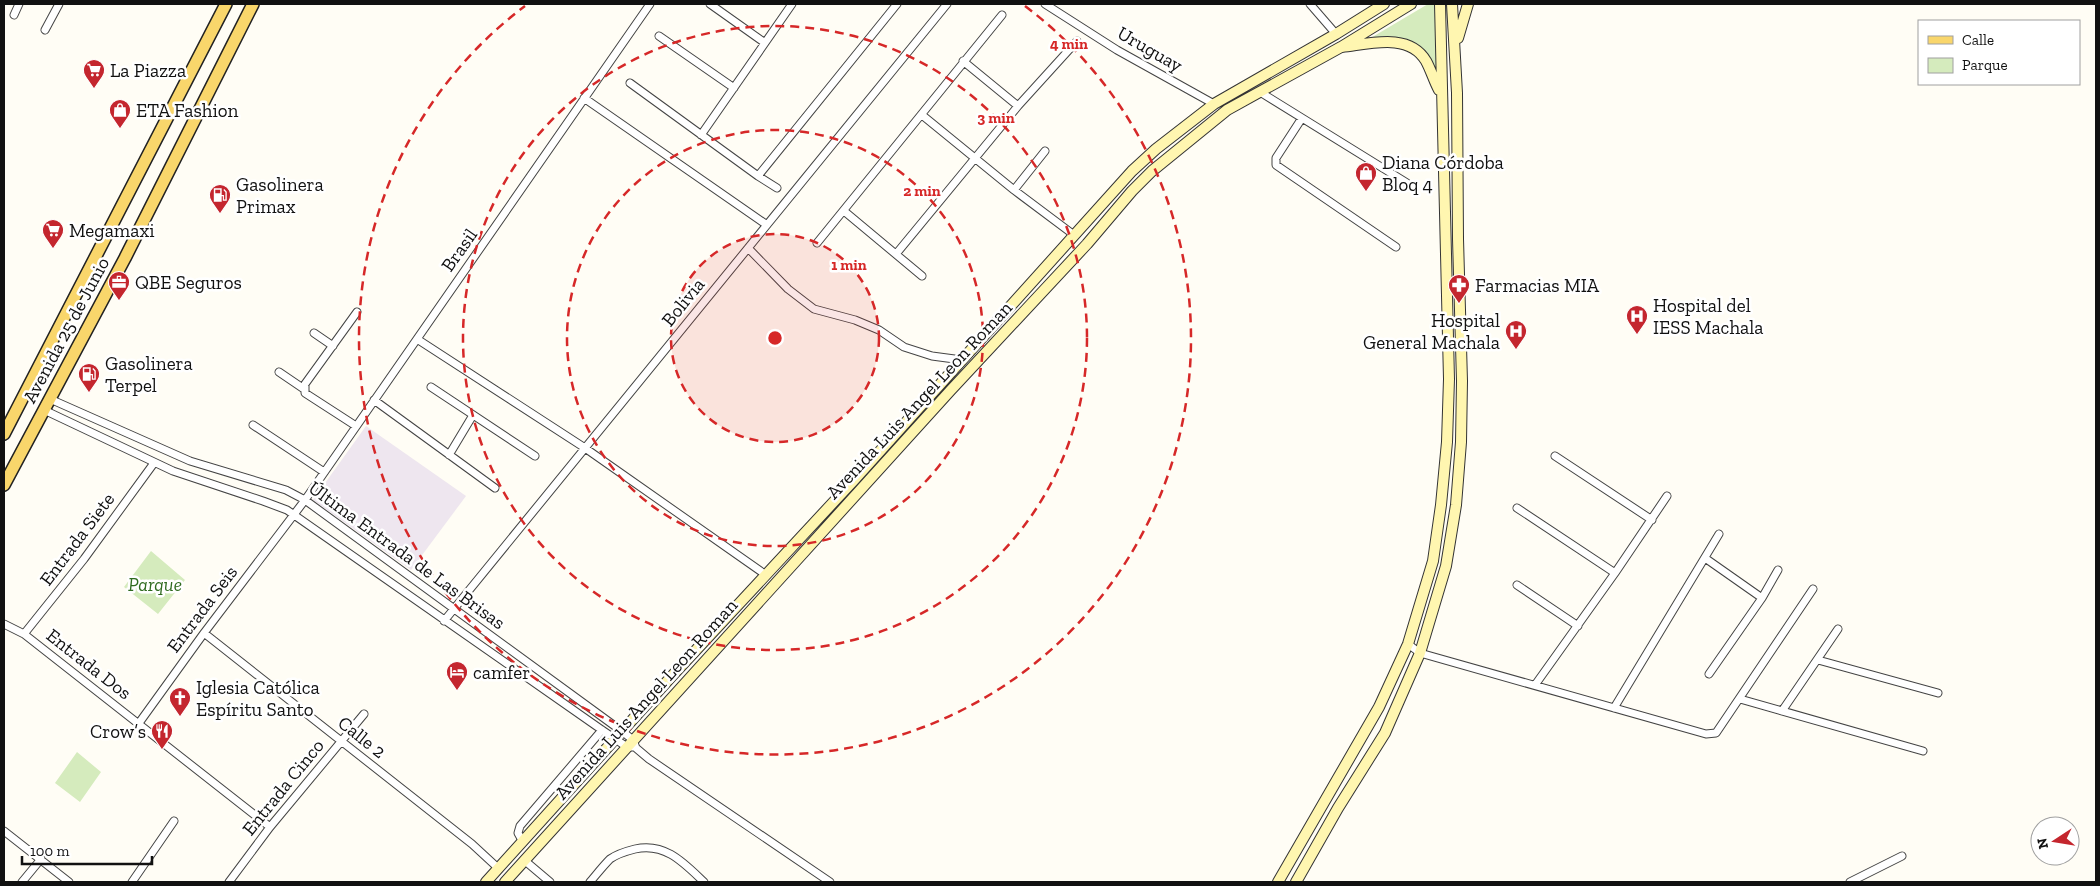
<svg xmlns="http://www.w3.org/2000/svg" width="2100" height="886" font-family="'Zilla Slab',serif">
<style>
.industrial{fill:#eee6ef}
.green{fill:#d5ebbd}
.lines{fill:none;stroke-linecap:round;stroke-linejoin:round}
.street-casing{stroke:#444;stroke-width:9}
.secondary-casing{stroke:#333;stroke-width:12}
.primary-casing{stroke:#222;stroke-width:14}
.street{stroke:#fff;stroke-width:7}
.secondary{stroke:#fff6b0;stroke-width:10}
.primary{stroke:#f9d66b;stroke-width:11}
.ring{fill:none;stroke:#d62828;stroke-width:2.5;stroke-dasharray:9 6}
.labels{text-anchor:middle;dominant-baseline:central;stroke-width:5;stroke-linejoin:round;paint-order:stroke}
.street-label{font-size:19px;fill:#111;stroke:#fff}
.poi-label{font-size:19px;fill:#111;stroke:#fff;text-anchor:start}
.park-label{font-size:19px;font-style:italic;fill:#2f6b1f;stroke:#fff}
.centre{fill:#d62828;stroke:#fff;stroke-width:2.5}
.ring-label{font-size:15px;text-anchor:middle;font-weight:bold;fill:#d62828;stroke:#fff;stroke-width:5;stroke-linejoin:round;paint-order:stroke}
</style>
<rect width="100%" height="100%" fill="#fffdf5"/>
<path class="industrial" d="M366,426L466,496L411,570L313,500Z"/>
<path class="green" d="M1428,4H1435L1437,73L1415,46L1369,39Z
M151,551L185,580L158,614L124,587Z
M77,752L101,772L80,802L55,783Z"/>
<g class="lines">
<g class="street-casing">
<path id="street" d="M710,4L765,43
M1045,4L1117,50L1214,104
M1310,4L1336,34
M14,15L19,4
M45,30L59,4
M659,36L734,88
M963,61L1018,106
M630,83L758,176L897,4
M1260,92L1407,183
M584,98L767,225
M922,115L1014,190L1074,235
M1302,118L1276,158V165L1396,247
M701,135L792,4
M758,176L777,188
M1014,190L1045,151
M844,211L922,276
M817,243L1002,15
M748,248L788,289L814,309L855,320L879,330L904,347L932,356L962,360
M896,254L1018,106L1077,41
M314,333L333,346
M417,339L585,448L766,575
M279,372L304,389
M431,387L535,456
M50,399L190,461L286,490L305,500L623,732L633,740L636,748L649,759L830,882
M374,400L495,488
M44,410L173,471L263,501L287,510L602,730L627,747H632
M253,425L324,472
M356,426L305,393V384L357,312
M449,455L473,415
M1555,456L1652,520
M1517,508L1615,573
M1705,558L1762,598
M1517,585L1578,626
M444,621L947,4
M4,624L24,634L270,827
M204,633L472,844L498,868
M24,634L84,559L154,463
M1408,644L1420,653L1706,734L1716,733L1813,589
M1818,660L1938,693
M1709,674L1762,598L1778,570
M1535,685L1615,573L1667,496
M1740,699L1923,751
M1614,708L1719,534
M1782,711L1838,629
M139,723L204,633L305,500L650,4
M4,831L69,882
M523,842L518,833L520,826L602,730
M524,860L550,882
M22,882L41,859
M132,882L174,821
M229,882L270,827L364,714
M590,882C596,875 603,866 610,859C617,854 627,851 635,849C665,842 684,863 704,882
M1850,882L1902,856"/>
</g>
<g class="secondary-casing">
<path id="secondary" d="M1458,38L1468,4
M1342,47C1369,44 1409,32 1426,61C1431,70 1434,81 1439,90
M486,882L671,677L854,480L1132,171L1156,149L1214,104L1336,34L1384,4
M505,882L950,391L1087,244L1132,191L1152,171L1227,110L1341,47L1411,4
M1278,882L1379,707L1408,644L1433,561L1441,505L1447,442L1449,379L1440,4
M1296,882L1338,808L1385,733L1420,653L1446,566L1456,505L1461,442L1462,381L1458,239L1457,93L1452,4"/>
</g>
<g class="primary-casing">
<path id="primary" d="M4,434L226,4
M4,485L125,258L253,4"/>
</g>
<use href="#street" class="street"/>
<use href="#secondary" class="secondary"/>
<use href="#primary" class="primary"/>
</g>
<circle cx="775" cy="338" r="104" fill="#d62828" fill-opacity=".12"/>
<g class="ring">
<circle cx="775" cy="338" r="104"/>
<circle cx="775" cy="338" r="208"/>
<circle cx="775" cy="338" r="312"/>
<path d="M1025 6A416 416 0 1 1 525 6"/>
</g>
<defs>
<g id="supermarket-pin" transform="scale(1.125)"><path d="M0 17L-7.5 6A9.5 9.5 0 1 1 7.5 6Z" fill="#c4262e" stroke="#fff"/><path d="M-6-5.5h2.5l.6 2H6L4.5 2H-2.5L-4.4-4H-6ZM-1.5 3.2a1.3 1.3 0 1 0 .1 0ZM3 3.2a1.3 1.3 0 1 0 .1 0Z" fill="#fff"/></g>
<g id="shop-pin" transform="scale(1.125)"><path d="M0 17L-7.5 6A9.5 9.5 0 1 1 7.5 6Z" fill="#c4262e" stroke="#fff"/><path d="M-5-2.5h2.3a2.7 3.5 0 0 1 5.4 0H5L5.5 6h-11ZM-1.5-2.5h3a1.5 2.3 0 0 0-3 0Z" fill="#fff"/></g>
<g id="fuel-pin" transform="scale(1.125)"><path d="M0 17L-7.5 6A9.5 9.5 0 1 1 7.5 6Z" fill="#c4262e" stroke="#fff"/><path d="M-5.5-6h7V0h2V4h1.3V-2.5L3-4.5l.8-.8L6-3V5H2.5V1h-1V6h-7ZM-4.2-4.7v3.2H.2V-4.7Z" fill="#fff"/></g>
<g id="office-pin" transform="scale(1.125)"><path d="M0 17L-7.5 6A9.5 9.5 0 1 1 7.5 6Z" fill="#c4262e" stroke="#fff"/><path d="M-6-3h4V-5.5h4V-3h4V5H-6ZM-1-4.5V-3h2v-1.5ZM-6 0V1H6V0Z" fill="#fff"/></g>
<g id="pharmacy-pin" transform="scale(1.125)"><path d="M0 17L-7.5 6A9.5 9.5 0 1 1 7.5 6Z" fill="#c4262e" stroke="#fff"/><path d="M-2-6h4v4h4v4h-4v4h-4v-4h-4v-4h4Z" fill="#fff"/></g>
<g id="hospital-pin" transform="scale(1.125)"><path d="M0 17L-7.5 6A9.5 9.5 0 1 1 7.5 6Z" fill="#c4262e" stroke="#fff"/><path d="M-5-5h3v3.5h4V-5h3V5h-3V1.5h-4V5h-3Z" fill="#fff"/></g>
<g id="hotel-pin" transform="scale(1.125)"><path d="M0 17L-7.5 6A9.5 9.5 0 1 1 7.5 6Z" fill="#c4262e" stroke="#fff"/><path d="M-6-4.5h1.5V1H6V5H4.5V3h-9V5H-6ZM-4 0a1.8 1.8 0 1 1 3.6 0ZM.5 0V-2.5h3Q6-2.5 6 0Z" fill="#fff"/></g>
<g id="church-pin" transform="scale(1.125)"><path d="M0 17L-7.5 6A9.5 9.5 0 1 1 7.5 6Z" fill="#c4262e" stroke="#fff"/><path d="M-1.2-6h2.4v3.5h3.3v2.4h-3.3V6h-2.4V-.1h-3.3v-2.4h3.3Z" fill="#fff"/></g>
<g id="restaurant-pin" transform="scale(1.125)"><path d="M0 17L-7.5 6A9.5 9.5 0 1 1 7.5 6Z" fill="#c4262e" stroke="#fff"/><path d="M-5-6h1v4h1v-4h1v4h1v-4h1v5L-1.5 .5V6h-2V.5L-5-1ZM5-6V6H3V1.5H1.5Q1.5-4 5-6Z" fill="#fff"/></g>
</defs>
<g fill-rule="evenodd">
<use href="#supermarket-pin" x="94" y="70"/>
<use href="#shop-pin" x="120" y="110"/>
<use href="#shop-pin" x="1366" y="173"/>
<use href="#fuel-pin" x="220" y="195"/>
<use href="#supermarket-pin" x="53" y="230"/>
<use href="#office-pin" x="119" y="282"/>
<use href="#pharmacy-pin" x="1459" y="285"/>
<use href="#hospital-pin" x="1637" y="316"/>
<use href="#hospital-pin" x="1516" y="331"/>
<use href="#fuel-pin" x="89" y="374"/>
<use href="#hotel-pin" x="457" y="672"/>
<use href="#church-pin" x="180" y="698"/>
<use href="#restaurant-pin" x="162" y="731"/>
</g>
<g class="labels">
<g class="street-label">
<text transform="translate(1150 49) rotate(30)">Uruguay</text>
<text transform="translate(459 250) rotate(-55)">Brasil</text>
<text transform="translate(683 302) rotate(-51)">Bolivia</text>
<text transform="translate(66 330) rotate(-62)">Avenida 25 de Junio</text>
<text transform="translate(919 400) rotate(-47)">Avenida Luis Angel Leon Roman</text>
<text transform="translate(77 539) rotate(-53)">Entrada Siete</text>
<text transform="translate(407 555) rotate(36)">Última Entrada de Las Brisas</text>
<text transform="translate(202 609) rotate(-53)">Entrada Seis</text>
<text transform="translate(89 664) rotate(38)">Entrada Dos</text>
<text transform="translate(646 699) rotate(-48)">Avenida Luis Angel Leon Roman</text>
<text transform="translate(362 737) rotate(38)">Calle 2</text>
<text transform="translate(283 787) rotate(-51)">Entrada Cinco</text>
</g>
<g class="poi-label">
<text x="110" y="70">La Piazza</text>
<text x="136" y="110">ETA Fashion</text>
<text x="1382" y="162">Diana Córdoba<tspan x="1382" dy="22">Bloq 4</tspan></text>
<text x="236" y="184">Gasolinera<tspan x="236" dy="22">Primax</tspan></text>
<text x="69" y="230">Megamaxi</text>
<text x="135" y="282">QBE Seguros</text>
<text x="1475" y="285">Farmacias MIA</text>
<text x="1653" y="305">Hospital del<tspan x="1653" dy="22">IESS Machala</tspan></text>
<text x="1500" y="320" text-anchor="end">Hospital<tspan x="1500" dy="22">General Machala</tspan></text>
<text x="105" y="363">Gasolinera<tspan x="105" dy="22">Terpel</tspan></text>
<text x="473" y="672">camfer</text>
<text x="196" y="687">Iglesia Católica<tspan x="196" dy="22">Espíritu Santo</tspan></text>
<text x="146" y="731" text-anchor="end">Crow’s</text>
</g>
<g class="park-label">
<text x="155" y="584">Parque</text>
</g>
</g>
<circle cx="775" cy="338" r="8" class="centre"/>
<g class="ring-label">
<text x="1069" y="49">4 min</text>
<text x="996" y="123">3 min</text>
<text x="922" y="196">2 min</text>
<text x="849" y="270">1 min</text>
</g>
<rect width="2100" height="886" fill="none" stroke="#111111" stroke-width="10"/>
<rect x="1918" y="20" width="162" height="65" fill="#ffffff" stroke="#a0a0a0"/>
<rect x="1928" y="36" width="25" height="8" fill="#f9d66b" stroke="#a0a0a0"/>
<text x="1962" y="45" font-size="15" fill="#111111">Calle</text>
<rect x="1928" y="58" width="25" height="15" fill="#d5ebbd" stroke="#a0a0a0"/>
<text x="1962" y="70" font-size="15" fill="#111111">Parque</text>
<g transform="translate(2055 841) rotate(258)"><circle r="24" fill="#ffffff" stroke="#a0a0a0"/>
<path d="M0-4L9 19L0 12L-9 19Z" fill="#c4262e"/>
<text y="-8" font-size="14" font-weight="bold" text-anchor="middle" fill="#111111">N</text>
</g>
<path d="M22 856v8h130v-8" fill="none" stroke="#111111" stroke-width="2.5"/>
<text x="30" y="856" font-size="15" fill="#111111" stroke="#ffffff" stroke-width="4" paint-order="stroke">100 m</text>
</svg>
